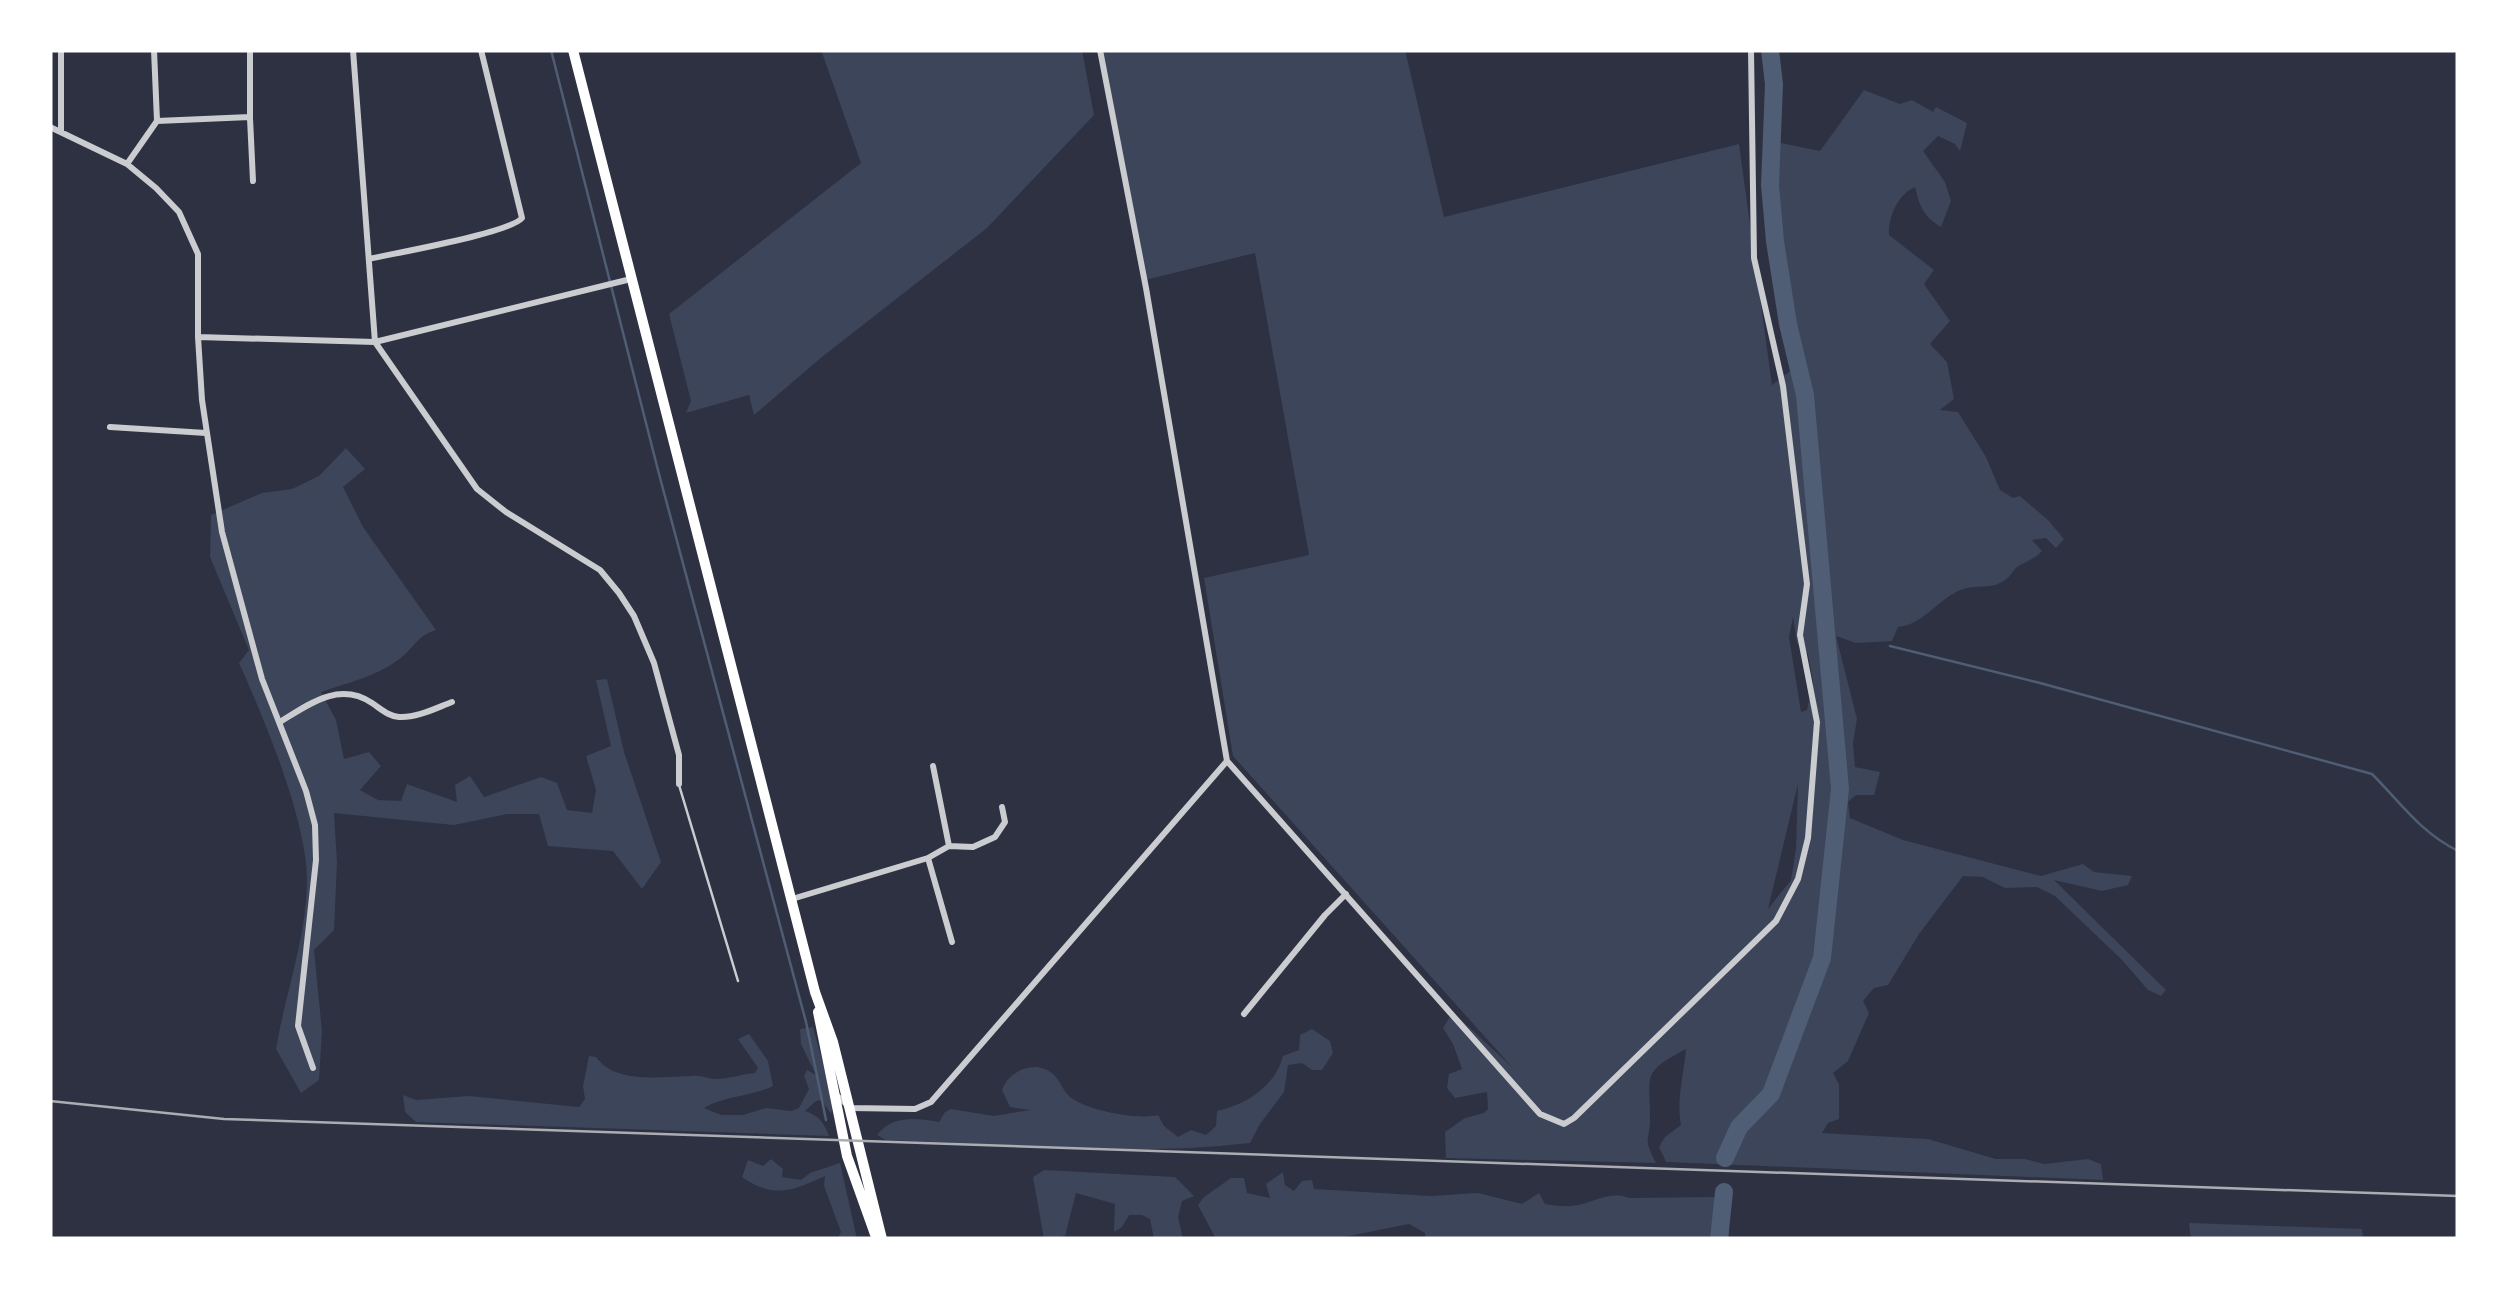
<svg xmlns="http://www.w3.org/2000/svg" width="2508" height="1289" font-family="Quicksand,sans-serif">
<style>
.green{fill:#3c4559;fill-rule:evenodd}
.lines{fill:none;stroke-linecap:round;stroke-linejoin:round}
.stream{stroke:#4f5d75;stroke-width:2.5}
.river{stroke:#4f5d75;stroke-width:18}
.service{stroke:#caccd0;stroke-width:2.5}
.minor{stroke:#caccd0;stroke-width:6}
.primary{stroke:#fff;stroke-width:10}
.rail{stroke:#abadb3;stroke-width:2.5}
</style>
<rect width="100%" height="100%" fill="#2d3142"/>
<path class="green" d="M821,50H1082L1094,115L987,228L822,357L754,415L749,395L686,413L691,401L669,314L861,163Z
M1101,50H1405L1444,217L1739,144L1772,385L1793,369L1775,293L1768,231L1765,140L1820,151L1864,90L1900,104L1912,100L1933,112L1936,107L1967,123L1960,151L1955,144L1938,136L1923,151L1945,182L1951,201L1941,227C1923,216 1920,207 1915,187C1898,194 1888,217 1889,235L1934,270L1924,284L1950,321L1930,344L1947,362L1954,399L1940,410L1958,412L1986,457L2000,490L2013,498L2020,496L2048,520L2064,539L2056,548L2046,538L2032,540L2042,551C2033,561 2025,561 2016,568C2012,572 2010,577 2005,580C1994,589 1980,585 1967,588C1941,594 1925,625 1898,627L1892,641L1856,643L1836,636L1857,719L1853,743L1855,767L1880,772L1874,795H1856L1848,802L1850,818L1903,840L2041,876L2083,864L2094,872L2132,876L2128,885L2102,891L2054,880L2166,990L2161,996L2148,990L2122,960L2055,896L2037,887L2005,888L1983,877L1963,876L1919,934L1888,985L1874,988L1863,1001L1869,1013L1848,1061L1833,1073L1839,1084V1119L1828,1123L1822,1133L1928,1139L1996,1159H2025L2044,1164L2088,1159L2101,1164L2103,1180L1666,1162L1659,1147L1665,1137L1681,1125C1676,1100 1684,1074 1686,1049C1641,1073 1650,1074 1650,1118C1650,1144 1642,1135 1656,1163L1446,1158L1445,1132L1465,1118L1484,1113L1488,1109L1487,1092L1455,1098L1447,1088L1449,1074L1462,1069L1453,1044L1443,1028L1451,1015L1458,1017L1512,1067L1233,756L1204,578L1309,555L1255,253L1145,280ZM1793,617L1797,643L1808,654L1813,682L1807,710L1801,712L1789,637ZM1798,784L1796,849L1791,880L1768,909Z
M346,448L365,469L343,487L363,527L436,630C415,637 414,649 398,660C375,677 347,683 321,692L336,720L344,759L369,752L381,766L360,790L378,800L401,801L407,784L457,802L455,785L470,776L484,797L541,777L557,783L567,810L592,813L596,790L586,756L611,746L596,680L607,679L624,752L661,862L642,889L613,851L548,846L539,814H507L454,825L334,813L337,862L334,930L314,950L322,1031L319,1080L301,1093L276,1049C285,994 306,939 307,883C308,822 264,719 239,663L249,650L210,557L211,515L262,493L292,489L319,476Z
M813,1027L834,1104L831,1114L821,1100L816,1101L805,1111C818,1115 824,1122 829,1136L416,1122L405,1112L403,1095L416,1100L469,1096L579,1107L585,1099L583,1086L589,1056L596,1057C616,1085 662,1076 692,1076C701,1075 708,1079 716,1079C728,1079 742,1074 755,1073L758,1068L738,1039L749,1034L768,1061L773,1086C750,1097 726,1095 704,1108L721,1115H743L766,1108L791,1111L799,1108L809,1089L804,1076L807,1070L816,1075L801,1044L800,1029Z
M1312,1029L1330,1041L1333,1053L1322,1070H1312L1302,1063L1288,1065L1284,1092L1260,1124L1250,1143C1131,1157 1007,1144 886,1140L877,1135C892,1115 917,1118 939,1122L945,1112L951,1109L994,1116L1030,1110L1010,1107L1002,1090C1009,1070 1036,1059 1053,1074C1061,1081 1064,1094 1073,1099C1091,1111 1138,1120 1158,1115L1164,1126L1178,1137L1191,1130L1206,1135L1216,1126L1217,1111C1245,1105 1275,1087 1283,1056L1299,1050L1300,1035Z
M771,1159L783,1169L782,1177L801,1180L810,1173L840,1163L857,1239H837L841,1232L824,1186L825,1176C793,1191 773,1199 742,1177L748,1160L763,1166Z
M1044,1170L1175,1177L1194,1196L1182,1201L1178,1217L1183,1239H1154L1150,1219L1142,1215H1129L1122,1227L1114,1232L1115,1204L1076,1193L1065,1236L1044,1239L1033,1177Z
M1283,1172L1285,1185L1294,1191L1302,1181L1312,1180L1314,1189L1431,1196L1478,1193L1522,1204L1539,1193L1545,1204C1553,1205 1563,1207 1571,1206C1590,1205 1611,1189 1629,1198L1713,1197L1728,1209L1729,1239H1425V1233L1409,1224L1334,1239H1216L1198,1205L1204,1197L1231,1178H1244L1247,1193L1270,1198L1266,1184Z
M2189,1223L2362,1229L2363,1239H2191Z"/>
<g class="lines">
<path class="stream" d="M551,50L659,474L806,1022L826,1120
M1890,646L2040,683L2372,774C2401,803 2420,832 2458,851"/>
<path class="river" d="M1725,1158L1739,1127L1771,1094L1822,958L1840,789L1805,395L1788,324L1775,241L1770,185L1774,84L1770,50
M1719,1239L1724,1192"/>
<path class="service" d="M679,785L738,981"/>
<path class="minor" d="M353,50L375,342L477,489L506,512L600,570L619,593L634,616L654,663L679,755V784
M1100,50L1146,288L1227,761
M250,118L253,181
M157,121L250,117V50
M50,127L127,164L156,188L179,212L198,254V337L202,400L222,532L262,679L306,791L315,825L316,860L298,1026L313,1068
M61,131V50
M127,164L157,121L154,50
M369,259C395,253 510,233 522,218L481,50
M198,337L375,342L631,279
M110,427L206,433
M280,722C309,704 339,681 372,703C381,709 388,716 399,717C417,718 436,708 452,702
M1227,761L1540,1114L1564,1124L1574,1118L1776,921L1798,879L1808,838L1817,722L1800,635L1807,584L1783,386L1754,258L1751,50
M933,766L949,846
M928,858L952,942
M792,899L928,858L949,846L973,847L995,837L1005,822L1002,807
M1244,1014L1325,915L1346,894
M836,1095L851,1108L915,1109L931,1102L1227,761"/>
<path class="primary" d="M573,50L815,992L833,1042L882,1239
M818,1012L847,1156L876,1237"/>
<path class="rail" d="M50,1101L224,1119L2458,1196"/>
</g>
<rect width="2508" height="1289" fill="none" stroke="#ffffff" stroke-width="105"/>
</svg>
